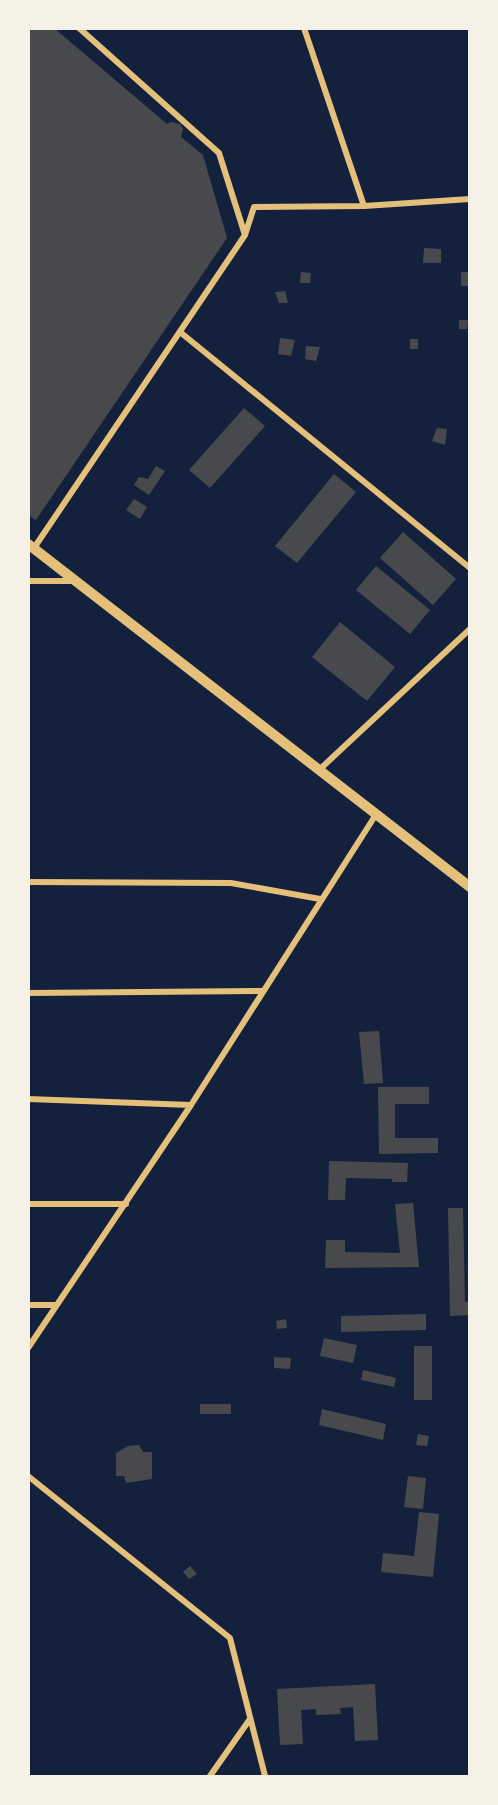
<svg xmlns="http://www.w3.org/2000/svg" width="498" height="1805" font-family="Karla,sans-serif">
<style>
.building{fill:#48494c}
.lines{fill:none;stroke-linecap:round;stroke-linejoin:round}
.minor{stroke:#e5c07b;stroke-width:6}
.primary{stroke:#e5c07b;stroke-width:10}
</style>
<rect width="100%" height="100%" fill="#14213d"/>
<path class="building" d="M28,28H54L167,124L171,122L180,124L183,129L181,137L203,155L227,238L36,520L28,515Z
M424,248L441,249V263H423Z
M301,272L311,273L310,283H300Z
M461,272H470V286H461Z
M285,291L288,303H279L275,292Z
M459,320H468L467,329H459Z
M280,338L295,340L291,356L278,354Z
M410,339H418V349H410Z
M306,346L320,347L316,361L305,359Z
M244,408L265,426L210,488L189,470Z
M437,428L447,429L445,445L432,441Z
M156,466L165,471L149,495L134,485L139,477L148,479Z
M334,474L356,492L297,563L275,546Z
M134,499L147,507L140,519L126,510Z
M403,532L456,579L433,605L380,558Z
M376,566L430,610L410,634L356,590Z
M340,622L395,667L367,701L312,657Z
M379,1031L383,1083L364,1084L359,1032Z
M378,1087H429V1104H395V1138H438V1153L379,1154Z
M329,1161L408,1163L407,1182H392V1179L346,1178L345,1200H328Z
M413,1203L419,1267L325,1268L326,1240H345V1252L400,1253L395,1204Z
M448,1208H463L465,1302L470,1301V1315L450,1316Z
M426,1314V1330L341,1332V1316Z
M286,1319L287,1328L277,1329L276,1321Z
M324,1338L357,1345L353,1363L320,1356Z
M414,1346H432V1400H414Z
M274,1357L291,1358L290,1369L274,1368Z
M363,1370L396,1378L394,1387L361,1380Z
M200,1404H231V1414H200Z
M322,1409L386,1424L383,1440L319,1425Z
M418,1434L429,1436L427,1446L416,1445Z
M139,1445L143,1452H152V1479L126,1483L124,1476H116V1453L128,1446Z
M408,1476L426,1478L423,1509L404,1507Z
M419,1512L439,1514L433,1577L381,1572L383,1553L414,1556Z
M190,1566L197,1574L189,1579L183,1572Z
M375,1684L378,1740L355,1741L353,1707L340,1708L341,1714L316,1715V1709L301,1710L303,1744L280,1745L277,1689Z"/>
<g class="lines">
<path class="minor" d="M79,28L219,153L245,235
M304,28L364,206
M180,332L470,568
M34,548L245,235L254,207L364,206L470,199
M28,581H73
M319,770L470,629
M28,882L231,883L320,899
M28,993L261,991
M28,1099L191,1105
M28,1204H126
M28,1305H56
M28,1348L191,1105L375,816
M28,1476L230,1638L265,1776
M210,1776L250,1719"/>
<path class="primary" d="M28,544L470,887"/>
</g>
<rect width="498" height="1805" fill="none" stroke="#f6f1e7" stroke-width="60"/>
</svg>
